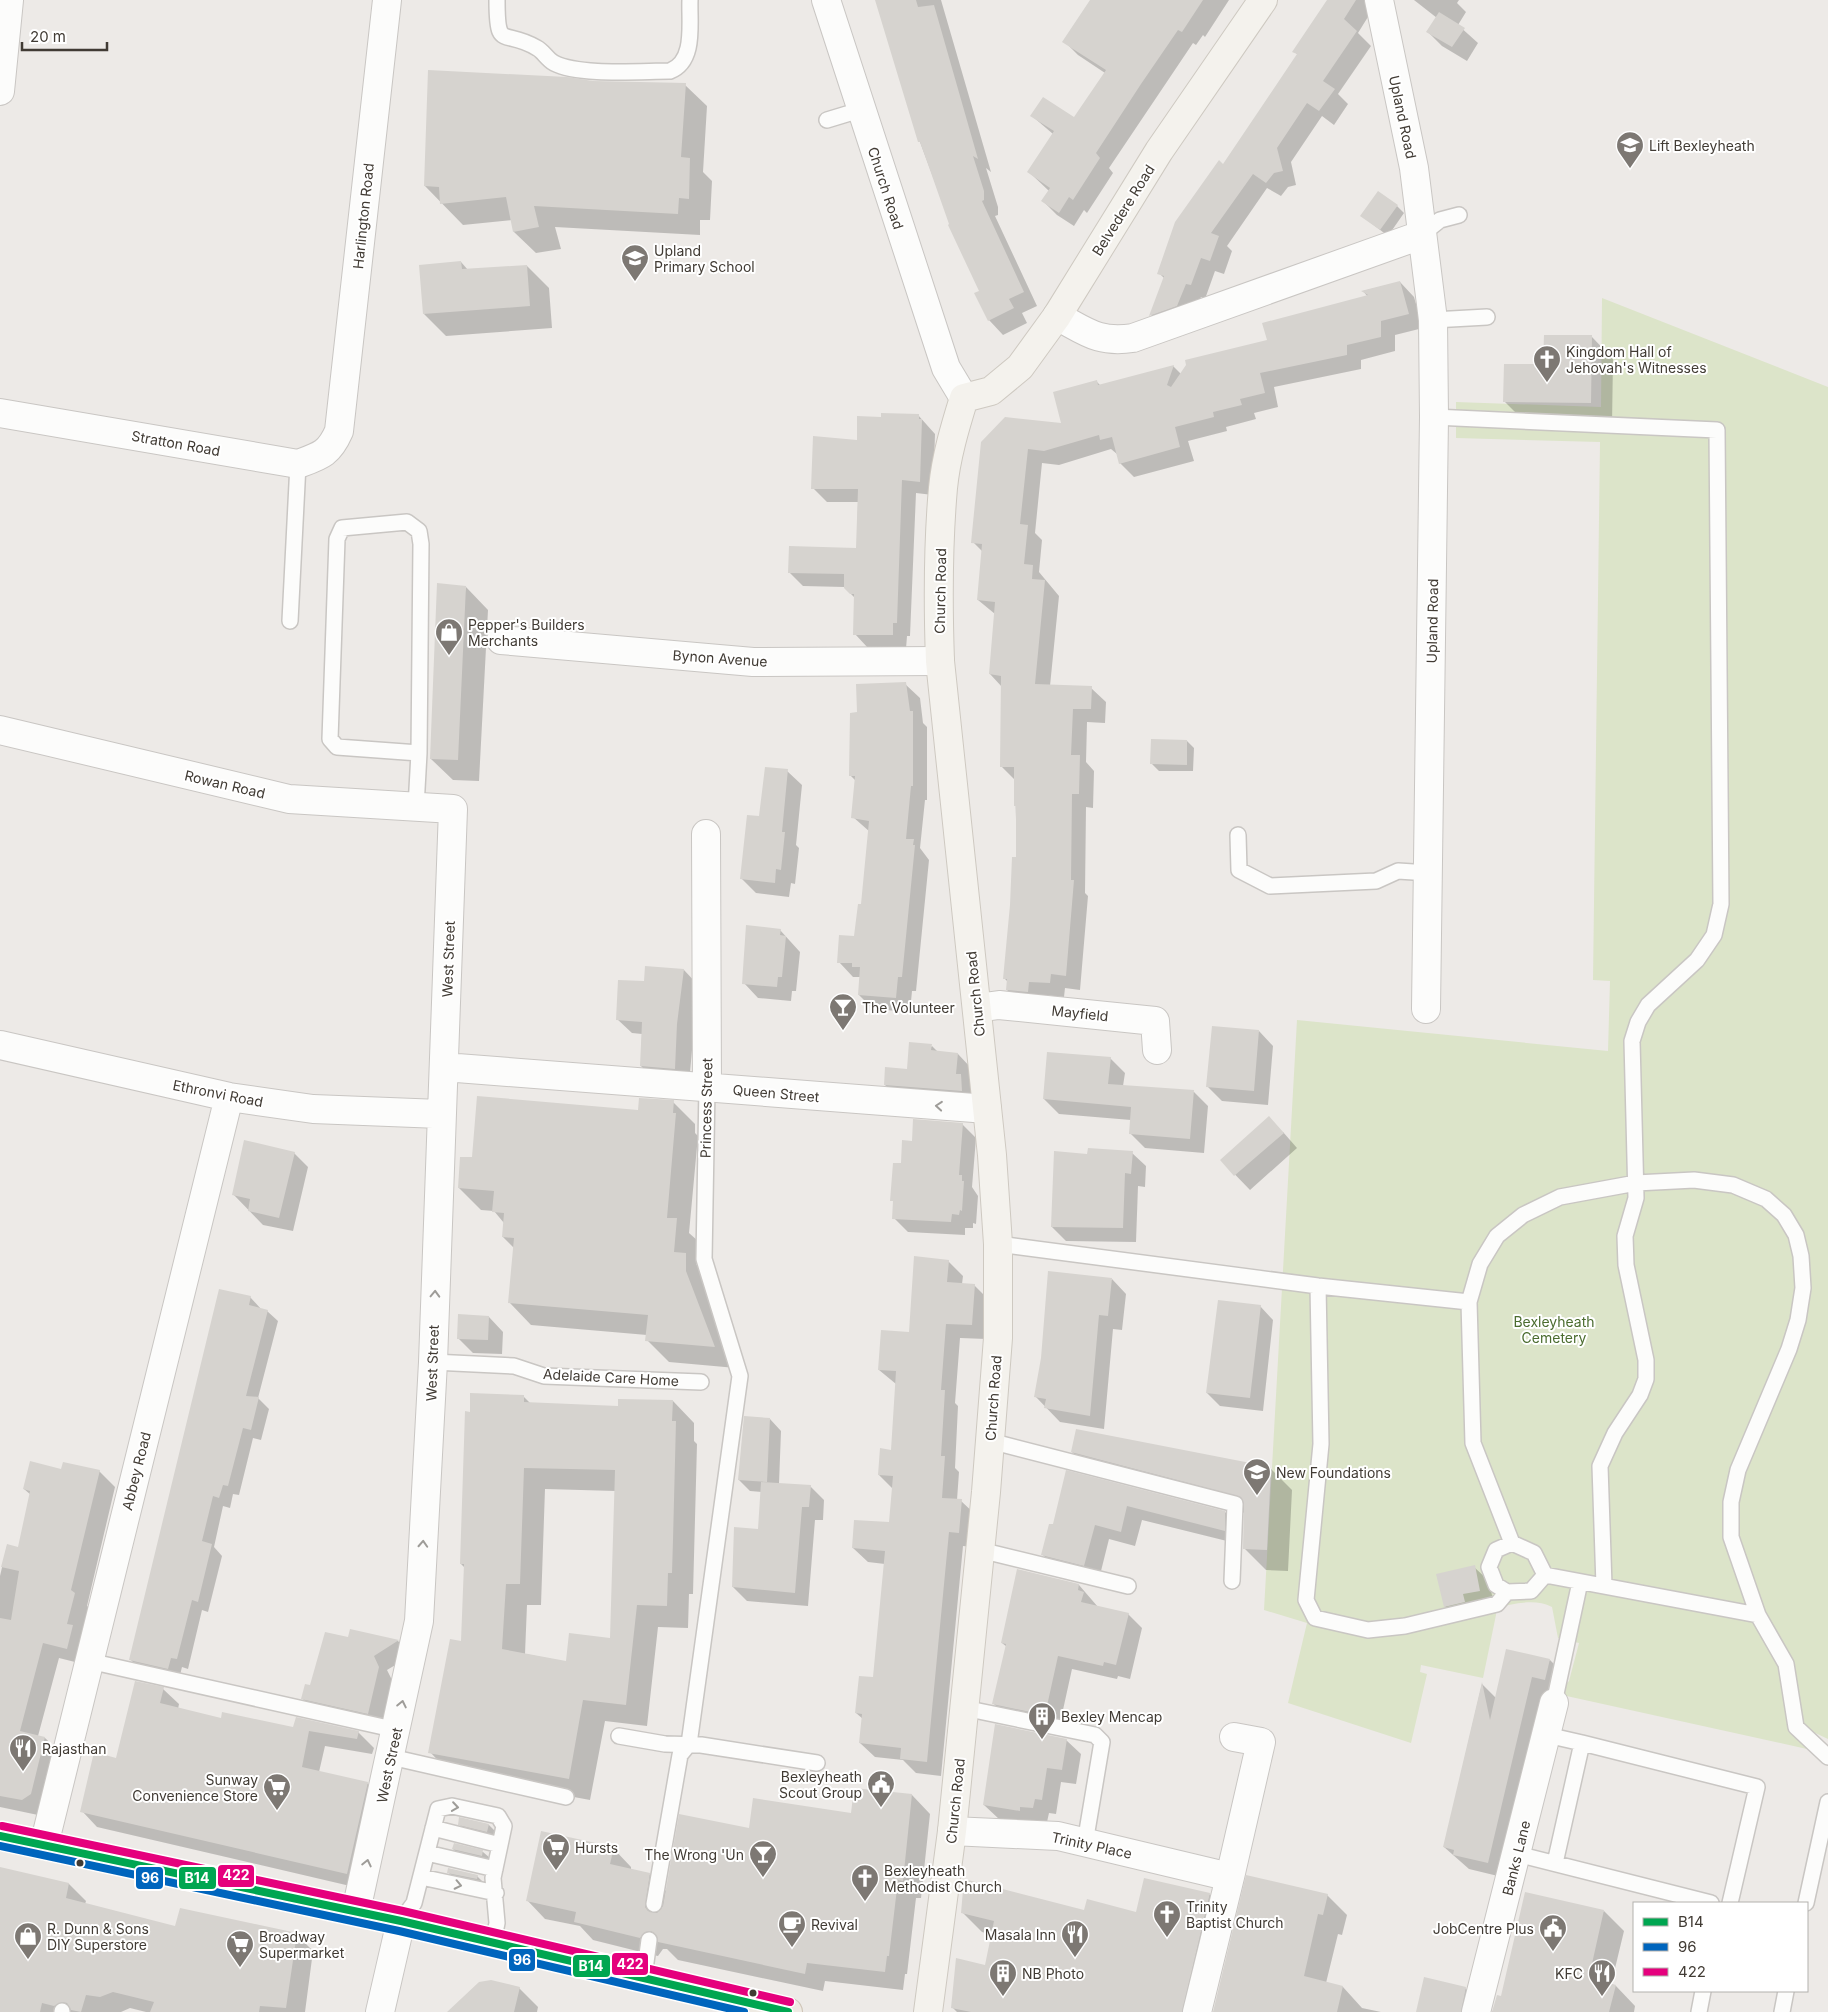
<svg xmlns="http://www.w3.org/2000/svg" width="1828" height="2012" font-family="Inter,sans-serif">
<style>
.green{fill:#dce4c9}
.shadow{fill:#0003;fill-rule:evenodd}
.building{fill:#d6d3cf;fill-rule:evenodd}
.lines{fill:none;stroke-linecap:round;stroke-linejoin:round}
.lane-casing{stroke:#c9c6c3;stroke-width:18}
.street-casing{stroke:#c9c6c3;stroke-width:30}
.secondary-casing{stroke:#cec9c1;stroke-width:30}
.primary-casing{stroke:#cec4b6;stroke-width:30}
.lane{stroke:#fcfcfb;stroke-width:15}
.street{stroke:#fcfcfb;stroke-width:28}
.secondary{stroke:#f4f2ed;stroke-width:28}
.primary{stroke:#eeeae3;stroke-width:28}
.bus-1-casing{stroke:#fff;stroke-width:11}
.bus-2-casing{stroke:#fff;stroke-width:11}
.bus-3-casing{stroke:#fff;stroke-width:11}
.bus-1{stroke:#00a651;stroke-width:8}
.bus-2{stroke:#0065bd;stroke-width:8}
.bus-3{stroke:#e5007d;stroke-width:8}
.oneway{stroke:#9e9c98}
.bus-dot{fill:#413b34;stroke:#fff;stroke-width:2}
.labels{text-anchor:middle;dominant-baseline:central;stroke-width:4;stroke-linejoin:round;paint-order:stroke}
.street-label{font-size:14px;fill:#413b34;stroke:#fff}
.poi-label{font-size:14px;fill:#413b34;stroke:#fff;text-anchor:start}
.park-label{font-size:14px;fill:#4b6c2f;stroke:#fff}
.line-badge{stroke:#fff;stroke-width:2}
.badge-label{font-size:14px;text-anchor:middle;font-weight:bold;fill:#fff}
</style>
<rect width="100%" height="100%" fill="#edeae7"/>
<path class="green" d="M1602,298L1828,387V1739L1811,1731L1807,1749L1562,1695L1564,1686L1569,1681L1579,1643L1558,1638L1552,1607C1535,1598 1513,1604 1495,1608L1496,1615L1483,1678L1421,1665L1420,1672L1427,1674L1411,1743L1288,1703L1307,1623L1264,1610L1297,1020L1608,1051L1610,981L1593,980L1600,442L1456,438V402L1601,407Z"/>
<path class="shadow" d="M876,0H941L991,172L986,168L998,207V215L995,216L1037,306L1022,313L1027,323L1003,335L989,320L980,291L951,225L920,142Z
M1091,0H1229L1205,37L1203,35L1196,45L1193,43L1109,168L1113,173L1087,213L1084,210L1074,226L1057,215L1043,201L1049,191L1029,172L1053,134L1032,116L1075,119L1105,73L1078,55L1064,41Z
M1328,0H1376V4L1358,33L1371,46L1338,94L1348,104L1334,125L1322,116L1291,162L1296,185L1288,187L1281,196L1267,188L1227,246L1232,251L1224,274L1215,271L1205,299L1201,297L1191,320L1165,329L1151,315L1164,278L1159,273L1224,165L1298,55L1294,51Z
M1414,0H1459L1457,3L1466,12L1458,25L1478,43L1467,61L1442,46L1428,32L1437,18Z
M593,82L685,85L707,106L703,172L712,181L710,220H700V235L555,227L561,249L536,253L514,232L512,220L463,225L425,186Z
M1397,206L1404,213L1388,236L1362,216Z
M461,262L468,270L527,266L549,288L552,328L446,336L424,314Z
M1400,282L1414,297L1423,328L1395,335V351L1361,360V369L1274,387L1278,407L1254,413L1256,419L1226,427L1227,431L1188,441L1194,461L1134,477L1120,463L1117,454L1111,449L1059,465L1042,463L1035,533L1042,540L1039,572L1059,596L1050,686L1091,688L1106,702L1105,723L1087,722L1086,762L1094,771L1093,808L1086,807L1085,893L1088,896L1080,990L1065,988L1064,997L1043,995L1042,1006L1022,1004L1007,990L1008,982L1004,978L1017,859L1015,780L1002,767V687L990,674L995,614L978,600L983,552L973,542L982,443L1063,424L1096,381L1101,386L1173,366L1181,374L1268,341L1368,297L1363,291Z
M1592,337L1613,359L1612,425L1526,423L1504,401L1544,366Z
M918,415L935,434L933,495L916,493L910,636H907L906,649L868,648L855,634V598L844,587L803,586L789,572L857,550L858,502H827L813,488L883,418Z
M466,587L488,610L479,781L453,780L431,759Z
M905,684L920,698L923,723L927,727V800H925L920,848L929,860L916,991H912L910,1012L873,1009L859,995L860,977H853L839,962L855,937L862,905L870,832L853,817L856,781L850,775L858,714Z
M1187,741L1194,748L1193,771H1159L1152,764Z
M787,771L802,785L796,845L799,848L795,884L791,883L789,897L756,893L742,879L760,818Z
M780,930L800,952L796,991H792L791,1001L758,998L744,983Z
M684,970L698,985L689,1083L655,1080L641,1066L642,1034L632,1033L617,1019L645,983Z
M1259,1031L1273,1046L1268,1105L1222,1101L1208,1087Z
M932,1046L938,1052L958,1054L972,1069L970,1086L975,1090L976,1105L900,1099L885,1085L908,1070Z
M1110,1058L1125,1073L1123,1086L1194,1092L1208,1106L1204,1153L1145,1148L1130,1133L1131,1120L1059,1114L1044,1099Z
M673,1102L695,1124V1133L698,1136L689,1233L698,1241L696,1264L708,1276L736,1368L669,1362L647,1340V1335L531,1325L510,1303L514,1248L503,1237L504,1223L494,1211L481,1210L459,1188L473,1159Z
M962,1124L976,1138L972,1187L978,1196L976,1224L973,1223V1228H965V1235L908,1232L894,1218L895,1203L892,1200L902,1165L913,1143Z
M1283,1132L1297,1148L1250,1190L1221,1160Z
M294,1153L308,1167L293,1231L263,1225L233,1194Z
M1132,1153L1146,1166L1145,1187L1138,1186L1136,1242L1066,1241L1052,1227L1088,1155Z
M948,1261L963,1276L962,1284L974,1285L989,1300L986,1339L960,1338L955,1403L958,1406L955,1468L959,1472L957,1500L961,1501L976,1515L973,1547L963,1546L941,1776L916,1773L903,1760L875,1757L860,1743L863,1719L856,1713L874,1679L885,1564L868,1562L853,1548L890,1523L893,1489L879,1475L893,1451L896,1384L879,1370L910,1333Z
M1112,1279L1126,1294L1122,1330L1113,1329L1104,1429L1060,1422L1035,1396Z
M250,1297L261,1309L267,1311L278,1321L258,1398L269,1409L261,1440L253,1438L239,1495L233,1494L230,1508L223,1506L214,1547L222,1556L208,1612L202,1610L188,1669L182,1667L179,1679L141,1671L131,1660Z
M1260,1306L1273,1320L1263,1411L1220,1406L1207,1393Z
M489,1317L503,1332L502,1354L473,1353L458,1338Z
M523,1396L531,1404L619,1407L673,1401L694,1423V1441L697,1444L693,1594H689L688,1628L658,1627L647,1726L605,1721L590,1800L451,1774L430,1752L462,1643L465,1568L461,1564L471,1413ZM545,1489L616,1491L611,1639L567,1662L525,1654L527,1605H541Z
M770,1419L781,1431L779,1484L810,1486L824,1500L823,1520H815L808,1606L747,1601L733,1587L760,1531L762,1492L750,1491L739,1480Z
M1072,1452L1270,1468L1292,1490L1288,1571L1266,1570L1244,1548L1245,1513L1094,1474Z
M62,1470L99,1471L115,1487L87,1606L91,1609L83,1664L59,1658L38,1736L45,1738L61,1753L38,1815L0,1807V1576L7,1546L19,1548L31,1495L24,1489Z
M1067,1472L1225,1512L1239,1527V1544L1142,1520L1135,1546L1109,1539L1099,1579L1057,1569L1043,1555L1054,1526Z
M1474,1567L1489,1581L1494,1605L1477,1609L1479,1616L1459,1621L1445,1606Z
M1018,1570L1079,1585L1098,1607L1128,1614L1142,1628L1130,1679L1118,1676L1117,1679L1072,1669L1059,1728L1008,1718L994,1704L1007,1647L1002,1643Z
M351,1631L398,1641L412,1655L387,1670L393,1682L383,1728L317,1713L302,1698L349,1638Z
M1550,1660L1564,1674L1559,1694L1546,1691L1502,1877L1469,1869L1444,1847L1482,1684L1496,1698Z
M163,1689L179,1704L178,1709L222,1719L294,1729L358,1732L374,1748L372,1754L325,1746L319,1772L367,1783L383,1799L363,1889L97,1827L82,1811Z
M1066,1740L1081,1754L1076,1784L1061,1782L1056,1814L1049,1813L1047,1822L1034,1820V1825L999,1819L984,1805Z
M855,1789L912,1795L930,1814L921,1898H916L907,1974H905L903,1990L825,1981L823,1991L678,1960L667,1949H663L658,1956L653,1955L593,1940L580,1926L545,1919L527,1900L613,1848L631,1867V1870L649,1874L667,1892L750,1829L852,1815Z
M459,1824L489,1825L496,1832L494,1838L466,1831Z
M453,1849L483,1852L490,1858L489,1862L460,1856Z
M0,1868L69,1884L86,1901L85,1904L176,1928L296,1934L313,1951L305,2012H146L130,2008L121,2012H0Z
M448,1872L477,1876L484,1883L483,1885L455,1879Z
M1209,1894L1229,1914L1205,2012H957L952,2007L986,1967L992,1935L982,1932L962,1912L1137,1913Z
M1327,1895L1347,1915L1342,1935L1338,1934L1326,1983L1343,1987L1362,2008L1381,2012H1214Z
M1604,1911L1624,1931L1611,1985L1616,1986L1635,2006L1634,2012H1492L1502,1997Z
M519,1988L538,2007L537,2012H456Z
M1465,1988L1485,2008V2012H1417Z"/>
<path class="building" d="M875,0H916L918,7L934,5L978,159L973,156L984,191V200L982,201L1024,292L1009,299L1014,308L988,321L974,293L979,291L948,225L949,224L930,170L920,142H918Z
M1090,0H1203L1182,32L1178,30L1141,84L1096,153L1100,158L1073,200L1069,197L1059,213L1041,201L1050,188L1027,172L1054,131L1030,116L1043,97L1074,117L1106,70L1062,42Z
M1327,0H1356L1344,19L1357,31L1323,81L1335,89L1319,111L1307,103L1277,148L1283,171L1274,173L1266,183L1253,174L1211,233L1219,236L1210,261L1201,258L1191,285L1186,284L1177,306L1149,316L1164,276L1157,274L1175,222L1219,160L1223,164L1297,54L1292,52Z
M1439,12L1465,28L1452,47L1426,32Z
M428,70L567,77L593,81L686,83L681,157L690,158L689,199L679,198L678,214L534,206L539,227L513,232L506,197L440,204L439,187L424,186Z
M1378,191L1398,205L1380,230L1360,216Z
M461,261L462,269L527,265L530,306L423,314L419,265Z
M1400,281L1409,314L1381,321V337L1347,345V355L1260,373L1265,393L1240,399L1242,405L1213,412L1214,417L1175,427L1180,447L1119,464L1112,437L1100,440L1099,435L1044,451L1028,449L1020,524L1028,525L1024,564L1033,565L1032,579L1045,580L1035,684L1092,686L1091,709H1073L1071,755H1080L1079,794H1072L1071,880H1074L1066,976L1051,974L1050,983L1029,982L1028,992L1006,990L1007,979H1003L1010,905L1012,857H1016V806H1014V767H1000L1001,676L989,674L995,602L977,600L982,544L971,543L981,442L1005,417L1061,423L1053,392L1097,380L1098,385L1174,365L1167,385L1171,387L1186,365L1185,360L1267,340L1262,323L1368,295L1361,291Z
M1544,335H1592L1591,403L1503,402L1504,364H1543Z
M881,413L919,414V419H922L920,482L902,480L897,623H893V635H853L854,594H850L844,588V574L788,573L789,546L856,548L858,489H811L813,436L857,440V416L881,417Z
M437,583L466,586L458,760L430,759Z
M906,682L910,711H913V786H911L906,839H914L913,845H915L902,977H898L896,998L858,995L860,967H852V963H837L839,935L854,936L858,904H861L869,821L851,818L855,776H849L850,713L857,712L856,684Z
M1151,739L1187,740V765L1150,764Z
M765,767L788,769L782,832H785L781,870L776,869L775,883L740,879L747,815L759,816Z
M746,925L781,929L780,935L786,936L782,977H778L777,987L742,984Z
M645,966L684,969L677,1024L675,1069L640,1066L642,1022L616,1020L618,980L644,981Z
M1212,1026L1259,1030L1254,1091L1206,1087Z
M909,1042L932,1044L931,1050L958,1053L956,1074H961L962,1091L884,1085L885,1067L907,1069Z
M1047,1052L1111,1057L1108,1084L1194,1090L1190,1139L1129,1134L1131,1107L1043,1099Z
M477,1096L638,1110L639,1098L674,1100L673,1113H676L667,1218H677L674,1252L686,1253V1271L715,1347L645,1341L648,1315L508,1303L514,1238L502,1237L504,1213L492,1212L494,1191L458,1188L460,1157H472Z
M1269,1116L1284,1133L1234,1176L1220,1160Z
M913,1119L963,1123L959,1175H962V1181H964L962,1211L960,1210L959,1215L952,1214L951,1222L892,1219L893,1201H890L893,1163H901L902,1140L912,1141Z
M244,1140L295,1152L279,1218L248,1211L250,1199L232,1195Z
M1088,1148L1133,1151L1131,1174L1125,1173L1123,1228L1051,1227L1054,1151L1087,1154Z
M914,1256L949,1260L947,1282L975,1284L972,1325L946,1324L941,1390H945L941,1456H945L942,1498L962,1499L959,1533L949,1532L927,1762L900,1759L901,1748L859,1743L862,1714L855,1713L859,1676L873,1677L885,1551L852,1548L854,1520L889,1522L893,1476L878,1475L880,1448L891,1450L896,1371L878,1370L881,1330L909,1332Z
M1048,1271L1112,1278L1108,1316L1099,1315L1090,1416L1044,1408L1046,1399L1034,1397L1041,1358Z
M219,1289L251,1296L249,1305L268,1310L246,1396L259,1397L251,1430L243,1428L228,1486L223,1485L219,1498L213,1496L202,1541L212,1544L198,1602L192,1600L177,1659L171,1658L168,1669L129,1660Z
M1218,1300L1261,1305L1250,1398L1206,1393Z
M458,1314L489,1316L488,1340L457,1339Z
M470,1393L524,1395V1402L618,1406V1399L673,1400L672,1421H676L673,1540L672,1573H668L667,1606L637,1605L626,1705L583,1700L569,1779L428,1753L450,1639L461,1641L464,1564H460L465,1411L470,1412ZM524,1468L615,1470L610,1638L569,1633L566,1661L502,1649L506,1584H520Z
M744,1416L770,1418L767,1482L738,1480Z
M1076,1429L1271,1467L1267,1550L1243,1549L1244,1504L1241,1497L1071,1452Z
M30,1461L61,1469L63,1462L100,1470L71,1590L75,1593L67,1624L73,1625L67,1649L43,1643L20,1731L45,1737L31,1794L22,1800L0,1796V1618L11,1620L19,1571L1,1567L7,1544L18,1547L30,1491L23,1489Z
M1066,1470L1225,1511V1531L1127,1506L1121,1532L1095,1525L1084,1566L1041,1555L1049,1524H1053Z
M761,1482L811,1485L809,1507H802L795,1593L732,1587L734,1527L758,1529Z
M1475,1565L1480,1591L1463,1594L1465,1602L1444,1607L1436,1574Z
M1017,1569L1079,1584L1078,1590L1084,1592L1081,1602L1129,1613L1116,1665L1104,1662L1103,1666L1058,1656L1045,1715L992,1704L1006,1644L1001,1643Z
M350,1629L399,1640L374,1656L379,1667L368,1714L301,1699L305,1684L310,1685L325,1632L348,1637Z
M1506,1649L1550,1659L1545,1680L1532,1677L1488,1863L1453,1855L1454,1850L1443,1847L1482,1682L1490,1720Z
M135,1681L164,1687L160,1703L221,1718L222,1712L293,1727L296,1717L359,1731L357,1739L309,1731L302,1767L368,1782L347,1874L80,1812L94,1752L116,1758Z
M995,1724L1067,1739L1062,1770L1047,1768L1042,1800L1035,1799L1033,1808L1020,1807V1811L983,1805Z
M854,1788L912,1794L903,1881L898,1880L889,1956H887L885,1972L807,1963L805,1974L658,1942L657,1936L651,1931L645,1932L640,1938L574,1922L576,1912L526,1901L541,1831L614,1847L610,1864L650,1873L645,1907L648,1911L657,1913L663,1906L679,1814L749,1828L753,1798L851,1813Z
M459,1817L489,1824L487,1832L458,1825Z
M454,1843L483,1850L482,1856L452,1849Z
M0,1867L69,1883L66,1898L175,1926L180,1908L297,1933L286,2008L260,2006L259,2012H150L154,2002L113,1992L100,1997L86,1995L81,2012L71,2010L67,2003L62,2002L54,2006L42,2003L40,2012H0Z
M448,1868L478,1875L477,1879L447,1873Z
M1246,1875L1328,1894L1323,1915L1318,1914L1304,1976L1343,1986L1337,2012H1213Z
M1144,1878L1210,1893L1182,2012H971L951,2008L956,1958L985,1965L994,1921L961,1913L964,1879L1084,1910L1087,1899L1136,1912Z
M1525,1892L1604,1910L1589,1977L1616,1985L1609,2012H1492L1497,1995L1501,1996Z
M1424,1977L1466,1987L1461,2012H1416Z
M491,1980L520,1987L514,2012H447L479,1982Z"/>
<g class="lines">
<g class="lane-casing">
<path id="lane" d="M497,0C497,52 503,28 537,48C543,51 547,59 554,63C579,76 640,71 670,71C696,61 689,23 690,0
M827,120L860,110
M1421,235L1440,220L1459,215
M1433,320L1487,317
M1434,417L1717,430L1721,904L1714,935L1697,960L1648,1005L1638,1022L1632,1041L1636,1198L1625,1236L1626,1265L1646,1360V1379L1640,1395L1615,1433L1600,1466L1604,1586
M290,621L298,464
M416,807L419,753L421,544L419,531L407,522L342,528L337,539L330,739L337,747L419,753
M1238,835L1239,870L1270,886L1376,881L1398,871L1429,873
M998,1244L1318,1286L1469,1302L1480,1264L1497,1236L1523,1215L1560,1197L1636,1183L1694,1180L1733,1185L1766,1199L1784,1215L1796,1235L1801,1256L1803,1288L1798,1320L1789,1349L1738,1470L1731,1502V1537L1758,1615L1545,1575L1534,1553L1512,1543L1473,1443L1469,1302
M1318,1286L1321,1444L1306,1600L1315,1618L1368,1630L1405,1626L1497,1604L1507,1592L1531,1591L1545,1575
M433,1362L514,1366L544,1376L701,1382
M990,1441L1235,1504L1232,1581
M980,1550L1128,1586
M1507,1592L1496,1585L1489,1567L1496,1550L1512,1543
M1758,1615L1786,1664L1796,1727L1828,1757
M89,1661L397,1730
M1554,1703L1580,1582
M964,1708L1095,1735L1102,1742L1085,1843
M1547,1735L1582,1743L1555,1863
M619,1736L665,1744L701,1745L817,1763
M1582,1743L1757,1787L1730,1903
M391,1757L566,1797
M433,1828L500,1845
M427,1853L495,1869
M1517,1854L1711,1903
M421,1877L496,1893
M1806,1903L1828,1802
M654,1904L680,1755L689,1744L740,1376L704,1259L707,1087
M401,1921L414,1903L438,1809L452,1806L498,1816L504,1826L493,1878L497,1923L493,1942
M644,1977L649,1940
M62,2012V2011
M1699,2012L1703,1991
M1782,2012L1786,1991"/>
</g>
<g class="street-casing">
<path id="street" d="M826,0L946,368L964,398
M1379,0L1414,168L1433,320L1434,417L1426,1009
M0,91L9,0
M1057,316C1087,332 1098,343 1133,338L1421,235
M0,413L298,464C320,456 329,454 339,431L387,0
M501,640L753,662L940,661
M0,730L289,799L453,809L433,1362L419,1621L356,1911
M706,834L707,1087
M977,1008L999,1005L1155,1021L1157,1050
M0,1045L229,1097L313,1109L440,1114
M444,1067L987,1109
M952,1831L1058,1836L1230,1877L1197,2012
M44,1845L229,1097
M1230,1877L1261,1742L1234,1737
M380,2012L401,1921
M1476,2012L1554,1703"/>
</g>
<g class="secondary-casing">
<path id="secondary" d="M928,2012L952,1831L986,1492L998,1338V1244L992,1155L940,661C938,604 938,544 943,488C946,457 955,427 964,398L991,391L1020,367L1057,316L1159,151L1263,0"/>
</g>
<g class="primary-casing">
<path id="primary" d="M0,1836L401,1921L788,2012"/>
</g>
<use href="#lane" class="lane"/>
<use href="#street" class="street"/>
<use href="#secondary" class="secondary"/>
<use href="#primary" class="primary"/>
<g class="bus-1-casing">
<path id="bus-1" d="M0,1836L401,1921L788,2012"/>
</g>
<g class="bus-2-casing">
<path id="bus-2" d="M0,1846L399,1931L744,2012"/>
</g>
<g class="bus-3-casing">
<path id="bus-3" d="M2,1826L403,1911L790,2002"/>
</g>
<use href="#bus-1" class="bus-1"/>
<use href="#bus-2" class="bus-2"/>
<use href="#bus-3" class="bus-3"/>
</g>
<defs><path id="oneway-chevron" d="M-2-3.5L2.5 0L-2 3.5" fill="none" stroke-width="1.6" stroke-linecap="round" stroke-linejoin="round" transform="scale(1.25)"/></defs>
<g class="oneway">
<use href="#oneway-chevron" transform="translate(939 1106) rotate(-175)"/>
<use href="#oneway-chevron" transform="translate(435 1294) rotate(-88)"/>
<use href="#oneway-chevron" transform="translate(423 1544) rotate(-87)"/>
<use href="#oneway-chevron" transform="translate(402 1704) rotate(-78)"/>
<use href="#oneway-chevron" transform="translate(455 1807) rotate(8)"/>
<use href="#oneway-chevron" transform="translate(367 1863) rotate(-77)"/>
<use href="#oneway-chevron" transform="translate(458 1885) rotate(12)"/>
</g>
<defs>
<g id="school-pin" transform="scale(1.4375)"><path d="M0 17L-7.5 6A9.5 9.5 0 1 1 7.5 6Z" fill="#7d7873" stroke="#fff"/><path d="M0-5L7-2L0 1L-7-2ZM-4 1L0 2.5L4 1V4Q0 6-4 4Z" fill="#fff"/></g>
<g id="church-pin" transform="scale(1.4375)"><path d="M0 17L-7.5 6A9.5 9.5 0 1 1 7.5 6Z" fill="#7d7873" stroke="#fff"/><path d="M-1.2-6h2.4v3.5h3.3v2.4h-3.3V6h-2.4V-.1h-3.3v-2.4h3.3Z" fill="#fff"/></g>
<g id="shop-pin" transform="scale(1.4375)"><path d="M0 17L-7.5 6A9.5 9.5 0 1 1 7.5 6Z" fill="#7d7873" stroke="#fff"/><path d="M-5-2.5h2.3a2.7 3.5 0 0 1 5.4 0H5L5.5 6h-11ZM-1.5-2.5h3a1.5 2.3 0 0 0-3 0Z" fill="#fff"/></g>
<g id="bar-pin" transform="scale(1.4375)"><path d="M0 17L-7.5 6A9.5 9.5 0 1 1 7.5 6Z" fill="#7d7873" stroke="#fff"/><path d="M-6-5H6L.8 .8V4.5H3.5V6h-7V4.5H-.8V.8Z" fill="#fff"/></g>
<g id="building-pin" transform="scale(1.4375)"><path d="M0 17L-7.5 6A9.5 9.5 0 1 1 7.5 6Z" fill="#7d7873" stroke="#fff"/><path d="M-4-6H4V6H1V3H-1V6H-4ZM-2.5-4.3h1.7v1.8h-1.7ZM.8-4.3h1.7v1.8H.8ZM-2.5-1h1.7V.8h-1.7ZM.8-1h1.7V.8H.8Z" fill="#fff"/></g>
<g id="restaurant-pin" transform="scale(1.4375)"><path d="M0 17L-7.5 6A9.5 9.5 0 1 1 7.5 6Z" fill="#7d7873" stroke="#fff"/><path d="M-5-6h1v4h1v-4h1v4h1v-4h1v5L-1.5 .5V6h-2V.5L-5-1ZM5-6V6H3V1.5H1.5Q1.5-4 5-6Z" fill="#fff"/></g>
<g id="civic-pin" transform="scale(1.4375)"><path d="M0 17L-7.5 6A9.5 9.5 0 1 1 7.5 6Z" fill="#7d7873" stroke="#fff"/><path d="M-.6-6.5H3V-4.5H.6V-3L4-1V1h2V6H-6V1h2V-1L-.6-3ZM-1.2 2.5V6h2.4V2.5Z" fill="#fff"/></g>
<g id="supermarket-pin" transform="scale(1.4375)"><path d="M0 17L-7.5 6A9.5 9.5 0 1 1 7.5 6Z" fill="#7d7873" stroke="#fff"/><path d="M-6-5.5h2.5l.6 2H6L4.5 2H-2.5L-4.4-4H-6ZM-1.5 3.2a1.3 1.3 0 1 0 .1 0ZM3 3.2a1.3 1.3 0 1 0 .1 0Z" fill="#fff"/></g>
<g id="cafe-pin" transform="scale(1.4375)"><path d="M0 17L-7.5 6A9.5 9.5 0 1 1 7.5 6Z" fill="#7d7873" stroke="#fff"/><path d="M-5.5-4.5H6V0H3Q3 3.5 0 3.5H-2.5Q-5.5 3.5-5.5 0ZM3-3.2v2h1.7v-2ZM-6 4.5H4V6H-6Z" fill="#fff"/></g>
</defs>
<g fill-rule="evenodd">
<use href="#school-pin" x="1630" y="145"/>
<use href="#school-pin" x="635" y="258"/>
<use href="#church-pin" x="1547" y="359"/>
<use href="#shop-pin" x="449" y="632"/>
<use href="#bar-pin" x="843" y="1007"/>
<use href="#school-pin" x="1257" y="1472"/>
<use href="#building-pin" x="1042" y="1716"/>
<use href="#restaurant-pin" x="23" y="1748"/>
<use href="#civic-pin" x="881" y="1784"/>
<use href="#supermarket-pin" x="277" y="1787"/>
<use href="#supermarket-pin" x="556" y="1847"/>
<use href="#bar-pin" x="763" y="1854"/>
<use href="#church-pin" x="865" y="1878"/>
<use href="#church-pin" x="1167" y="1914"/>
<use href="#cafe-pin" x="792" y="1924"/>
<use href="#civic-pin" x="1553" y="1928"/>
<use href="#restaurant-pin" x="1075" y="1934"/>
<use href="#shop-pin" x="28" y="1936"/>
<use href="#supermarket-pin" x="240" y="1944"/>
<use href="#building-pin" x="1003" y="1973"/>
<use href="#restaurant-pin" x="1602" y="1973"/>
</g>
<g class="bus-dot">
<circle cx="80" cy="1863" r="4.5"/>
<circle cx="753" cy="1993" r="4.5"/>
</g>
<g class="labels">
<g class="street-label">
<text transform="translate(1403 117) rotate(78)">Upland Road</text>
<text transform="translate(886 188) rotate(72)">Church Road</text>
<text transform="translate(1123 210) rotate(-58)">Belvedere Road</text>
<text transform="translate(363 216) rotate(-84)">Harlington Road</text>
<text transform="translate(176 443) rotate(10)">Stratton Road</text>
<text transform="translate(940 591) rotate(-89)">Church Road</text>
<text transform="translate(1432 621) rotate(-89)">Upland Road</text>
<text transform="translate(720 658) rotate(4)">Bynon Avenue</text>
<text transform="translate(225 784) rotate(13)">Rowan Road</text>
<text transform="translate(448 959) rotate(-88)">West Street</text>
<text transform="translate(975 994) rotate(-96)">Church Road</text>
<text transform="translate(1080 1013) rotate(6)">Mayfield</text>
<text transform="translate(218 1093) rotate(11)">Ethronvi Road</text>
<text transform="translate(776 1093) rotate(5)">Queen Street</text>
<text transform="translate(706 1108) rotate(-89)">Princess Street</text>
<text transform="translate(432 1363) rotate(-88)">West Street</text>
<text transform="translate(611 1377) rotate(3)">Adelaide Care Home</text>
<text transform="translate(993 1398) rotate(-86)">Church Road</text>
<text transform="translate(136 1471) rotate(-76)">Abbey Road</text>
<text transform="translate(389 1765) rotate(-78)">West Street</text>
<text transform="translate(955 1801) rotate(-84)">Church Road</text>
<text transform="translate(1092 1845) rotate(12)">Trinity Place</text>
<text transform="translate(1516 1858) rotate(-76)">Banks Lane</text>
</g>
<g class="poi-label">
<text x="1649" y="145">Lift Bexleyheath</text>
<text x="654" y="250">Upland<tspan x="654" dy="16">Primary School</tspan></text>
<text x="1566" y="351">Kingdom Hall of<tspan x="1566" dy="16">Jehovah's Witnesses</tspan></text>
<text x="468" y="624">Pepper's Builders<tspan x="468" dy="16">Merchants</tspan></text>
<text x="862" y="1007">The Volunteer</text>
<text x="1276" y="1472">New Foundations</text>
<text x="1061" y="1716">Bexley Mencap</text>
<text x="42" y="1748">Rajasthan</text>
<text x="862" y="1776" text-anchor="end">Bexleyheath<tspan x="862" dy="16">Scout Group</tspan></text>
<text x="258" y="1779" text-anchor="end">Sunway<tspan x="258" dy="16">Convenience Store</tspan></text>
<text x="575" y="1847">Hursts</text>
<text x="744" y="1854" text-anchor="end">The Wrong 'Un</text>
<text x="884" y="1870">Bexleyheath<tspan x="884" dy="16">Methodist Church</tspan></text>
<text x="1186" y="1906">Trinity<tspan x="1186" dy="16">Baptist Church</tspan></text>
<text x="811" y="1924">Revival</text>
<text x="47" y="1928">R. Dunn &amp; Sons<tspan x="47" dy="16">DIY Superstore</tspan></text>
<text x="1534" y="1928" text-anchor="end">JobCentre Plus</text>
<text x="1056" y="1934" text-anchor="end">Masala Inn</text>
<text x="259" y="1936">Broadway<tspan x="259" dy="16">Supermarket</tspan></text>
<text x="1022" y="1973">NB Photo</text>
<text x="1583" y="1973" text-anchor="end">KFC</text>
</g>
<g class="park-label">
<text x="1554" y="1321">Bexleyheath<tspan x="1554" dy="16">Cemetery</tspan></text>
</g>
</g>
<g class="line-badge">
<rect x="217" y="1864" width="38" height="24" rx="5" fill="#e5007d"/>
<rect x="178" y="1866" width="39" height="24" rx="5" fill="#00a651"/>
<rect x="135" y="1866" width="29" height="24" rx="5" fill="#0065bd"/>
<rect x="508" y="1948" width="28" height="24" rx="5" fill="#0065bd"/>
<rect x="611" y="1952" width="38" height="24" rx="5" fill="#e5007d"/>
<rect x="572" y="1954" width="39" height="24" rx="5" fill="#00a651"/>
</g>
<g class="badge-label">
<text x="236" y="1880">422</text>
<text x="197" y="1883">B14</text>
<text x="150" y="1883">96</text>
<text x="522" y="1965">96</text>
<text x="630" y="1969">422</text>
<text x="591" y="1971">B14</text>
</g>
<rect x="1633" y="1902" width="175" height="90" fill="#ffffff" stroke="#b3b1ae"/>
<rect x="1643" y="1918" width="25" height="8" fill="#00a651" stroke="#b3b1ae"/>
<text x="1678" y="1927" font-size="15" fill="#413b34">B14</text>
<rect x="1643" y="1943" width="25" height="8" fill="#0065bd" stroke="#b3b1ae"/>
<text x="1678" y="1952" font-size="15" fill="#413b34">96</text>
<rect x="1643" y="1968" width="25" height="8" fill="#e5007d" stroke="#b3b1ae"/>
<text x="1678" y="1977" font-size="15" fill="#413b34">422</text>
<path d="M22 42v8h85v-8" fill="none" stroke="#413b34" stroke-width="2.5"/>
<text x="30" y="42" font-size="15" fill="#413b34" stroke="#ffffff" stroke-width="4" paint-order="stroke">20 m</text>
</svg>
